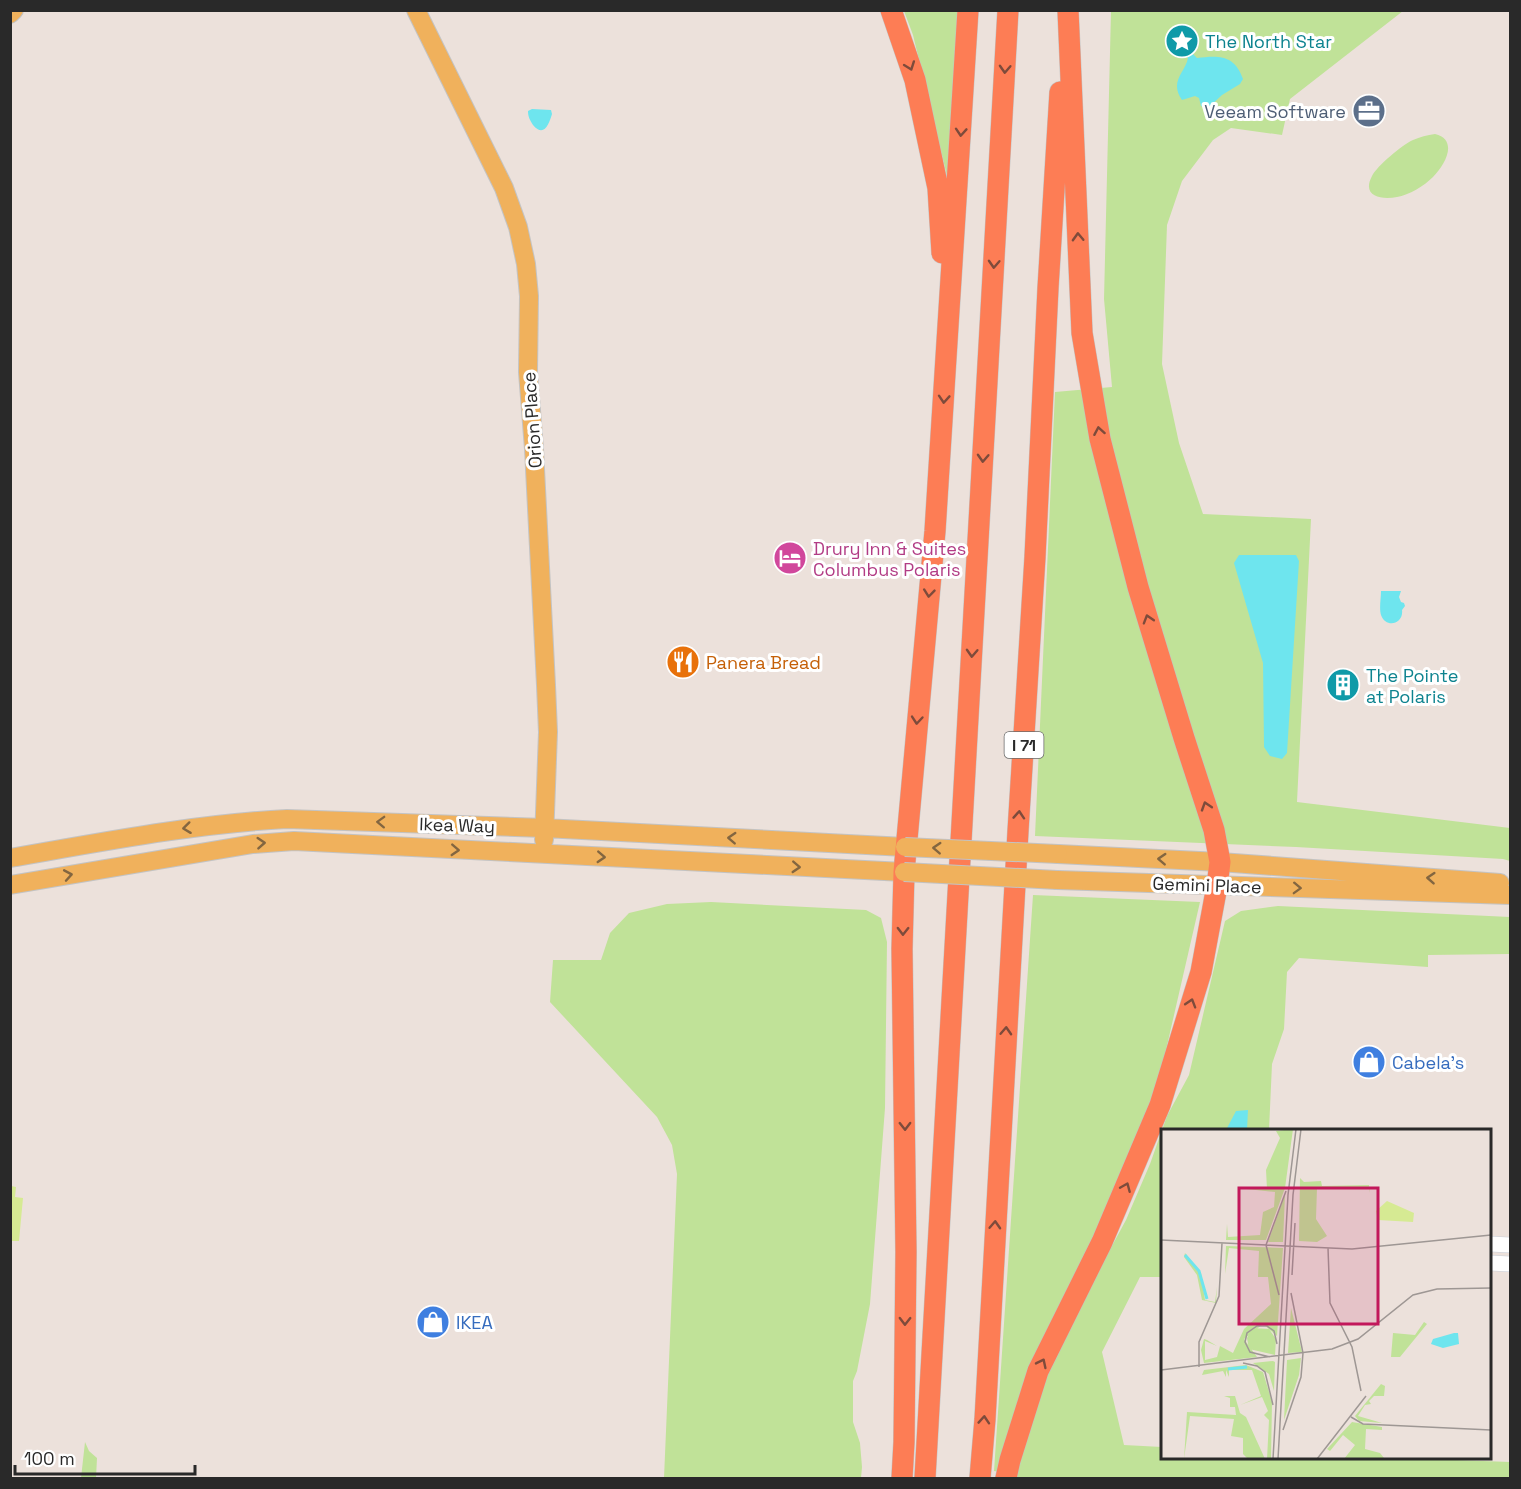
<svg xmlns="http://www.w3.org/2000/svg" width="1521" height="1489" font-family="'Space Grotesk',sans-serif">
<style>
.green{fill:#c0e298}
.pitch{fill:#d6ea93}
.water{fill:#6ee5ee}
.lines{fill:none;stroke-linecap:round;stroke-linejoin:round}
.minor-casing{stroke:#cad0db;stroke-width:16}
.major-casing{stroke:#c3c3c3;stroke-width:20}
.highway-casing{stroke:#c3c3c3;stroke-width:22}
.minor{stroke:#fff;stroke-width:15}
.major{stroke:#f0b15c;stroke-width:18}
.highway{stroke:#fd7d55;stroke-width:21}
.major-bridge-casing{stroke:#c3c3c3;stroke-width:20;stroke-linecap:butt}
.major-bridge{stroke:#f0b15c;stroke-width:18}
.oneway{stroke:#7e4b3b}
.oneway2{stroke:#836640}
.labels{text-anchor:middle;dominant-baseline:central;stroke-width:6;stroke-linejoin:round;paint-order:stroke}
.shield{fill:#fff;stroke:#696969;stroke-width:1.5}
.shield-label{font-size:16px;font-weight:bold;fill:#292929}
.culture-label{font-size:18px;fill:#0d838f;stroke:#fff;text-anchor:start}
.service-label{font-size:18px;fill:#4e5e75;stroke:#fff;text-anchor:end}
.street-label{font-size:18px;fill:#292929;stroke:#fff}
.hotel-label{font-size:18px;fill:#b23c85;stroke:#fff;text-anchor:start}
.food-label{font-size:18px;fill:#c56008;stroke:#fff;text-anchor:start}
.shop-label{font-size:18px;fill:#366cbe;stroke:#fff;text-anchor:start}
.inset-river{fill:none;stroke:#6ee5ee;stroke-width:3}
.inset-road{fill:none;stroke:#9e9794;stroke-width:1.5}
.view{fill:#c2185b;fill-opacity:0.15;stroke:#c2185b;stroke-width:3}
.inset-edge{fill:none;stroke:#292929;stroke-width:3}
</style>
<rect width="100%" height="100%" fill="#ece1db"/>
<path class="green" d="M904,11H959L948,180L913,35Z
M1111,11H1403L1290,99L1282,135L1231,128L1213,140L1182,181L1167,225L1162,364L1179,443L1203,514L1311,519L1297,802L1510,828V861L1503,859L1296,847L1035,836L1055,392L1112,387L1104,299Z
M1435,134C1459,140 1445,165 1433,177C1424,186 1409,195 1397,197C1382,200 1361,197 1372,176C1377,166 1402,145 1413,140C1420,137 1427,135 1435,134Z
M1033,895L1200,902L1160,1076L1124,1175L1000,1472L994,1471Z
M711,902L866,910L881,918L887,942L885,1108L870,1304L857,1371L853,1381V1422L860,1443L862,1467L861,1478H664L677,1174L672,1145L657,1117L550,1002L553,960H601L610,933L629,913L667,904Z
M1278,906L1510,917V954L1428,955V967L1299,958L1287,972L1284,1029L1272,1064L1269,1130H1162V1277H1140L1102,1352L1124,1445L1162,1447V1458H1401L1510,1462V1478H1015L1042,1387L1070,1323L1126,1220L1150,1164L1167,1116L1189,1075L1225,921L1241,911Z
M85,1442L89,1451L97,1458L96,1478H81Z"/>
<path class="pitch" d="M11,1186L16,1187L15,1197L23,1198L19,1241H11V1250Z"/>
<path class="water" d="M1183,51L1191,52L1197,58C1219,55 1235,55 1243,79L1240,84L1222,95L1208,108L1201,106L1199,98L1195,96L1182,100C1169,81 1185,73 1188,58L1183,54L1179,55V53Z
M532,109L551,110L552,114C549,124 544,138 533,125C530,120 528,117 528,111Z
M1239,555H1296L1299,561L1287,753L1282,759L1270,756L1264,747L1263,663L1234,563Z
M1381,591H1401L1399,597L1401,602L1404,603L1405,606L1402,610C1404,624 1386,629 1381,615C1379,608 1381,598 1381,591Z
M1248,1110L1247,1130H1226L1236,1111Z"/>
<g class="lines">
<g class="minor-casing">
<path id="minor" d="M1490,1244L1510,1245
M1490,1263L1510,1264"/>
</g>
<g class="major-casing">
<path id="major" d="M416,10L504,188L518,227L526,264L529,296L528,372L534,449L546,685L548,732L544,840
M10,14L14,10
M1058,854L1220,862L1500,883
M10,858C102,842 194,824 287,819L544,828L905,847
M1057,880L1510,895
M10,885L253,844L294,841L904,872"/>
</g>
<g class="highway-casing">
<path id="highway" d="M891,10L915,80L938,188L942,253
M902,1478L904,1442L906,1252L902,949L904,872L935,531L968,10
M925,1478L1008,10
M980,1478L985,1419L1018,831L1035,557L1048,288L1060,92
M1006,1478L1010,1460L1038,1371L1102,1242L1160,1105L1201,972L1217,886L1220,862L1214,830L1184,738L1138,587L1100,439L1082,333L1068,10"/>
</g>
<use href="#minor" class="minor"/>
<use href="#major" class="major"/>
<use href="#highway" class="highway"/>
<g class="major-bridge-casing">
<path id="major-bridge" d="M905,847L1058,854
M904,872L1057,880"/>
</g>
<use href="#major-bridge" class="major-bridge"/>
</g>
<defs><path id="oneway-chevron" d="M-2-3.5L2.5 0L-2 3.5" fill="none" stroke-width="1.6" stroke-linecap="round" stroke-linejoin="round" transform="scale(1.5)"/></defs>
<g class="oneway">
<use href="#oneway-chevron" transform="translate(910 66) rotate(70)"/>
<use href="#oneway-chevron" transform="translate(1005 69) rotate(93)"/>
<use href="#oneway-chevron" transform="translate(961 132) rotate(94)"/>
<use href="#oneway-chevron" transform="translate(1078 237) rotate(-92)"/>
<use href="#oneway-chevron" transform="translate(994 264) rotate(93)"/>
<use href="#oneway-chevron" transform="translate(944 399) rotate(94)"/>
<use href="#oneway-chevron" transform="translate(1099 431) rotate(-100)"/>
<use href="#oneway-chevron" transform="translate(983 458) rotate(93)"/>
<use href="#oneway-chevron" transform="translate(929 593) rotate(96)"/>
<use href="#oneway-chevron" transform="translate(1148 619) rotate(-107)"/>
<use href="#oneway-chevron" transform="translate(972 653) rotate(93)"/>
<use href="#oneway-chevron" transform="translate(917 720) rotate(95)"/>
<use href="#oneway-chevron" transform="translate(1206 806) rotate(-108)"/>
<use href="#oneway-chevron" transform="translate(1019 815) rotate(-86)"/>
<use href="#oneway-chevron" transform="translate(903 931) rotate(91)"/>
<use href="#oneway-chevron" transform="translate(1191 1003) rotate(-73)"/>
<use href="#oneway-chevron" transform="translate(1006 1031) rotate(-87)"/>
<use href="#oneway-chevron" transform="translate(905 1126) rotate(89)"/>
<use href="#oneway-chevron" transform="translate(1126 1187) rotate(-67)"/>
<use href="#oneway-chevron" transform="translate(995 1225) rotate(-87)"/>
<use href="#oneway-chevron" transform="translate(905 1321) rotate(91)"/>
<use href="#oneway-chevron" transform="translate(1042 1363) rotate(-64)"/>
<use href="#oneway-chevron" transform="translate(984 1420) rotate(-86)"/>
</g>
<g class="oneway2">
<use href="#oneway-chevron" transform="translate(381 822) rotate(-178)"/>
<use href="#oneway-chevron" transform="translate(187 828) rotate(173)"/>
<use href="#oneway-chevron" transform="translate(732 838) rotate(-177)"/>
<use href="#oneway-chevron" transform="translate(261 843) rotate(-4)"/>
<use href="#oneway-chevron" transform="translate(937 848) rotate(-177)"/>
<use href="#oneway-chevron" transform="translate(455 850) rotate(3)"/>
<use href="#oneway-chevron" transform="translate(601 857) rotate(3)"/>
<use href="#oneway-chevron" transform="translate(1162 859) rotate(-177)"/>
<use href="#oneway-chevron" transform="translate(796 867) rotate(3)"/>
<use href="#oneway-chevron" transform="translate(68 875) rotate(-10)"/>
<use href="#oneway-chevron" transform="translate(1431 878) rotate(-176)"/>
<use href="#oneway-chevron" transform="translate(1297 888) rotate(2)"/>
</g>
<defs>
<g id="sight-disc" transform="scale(1.725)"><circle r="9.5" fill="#0f9aa8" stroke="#fff"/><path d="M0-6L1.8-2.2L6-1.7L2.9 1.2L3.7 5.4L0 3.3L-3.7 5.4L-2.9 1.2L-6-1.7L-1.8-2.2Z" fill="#fff"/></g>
<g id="office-disc" transform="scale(1.725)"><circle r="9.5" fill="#5c6f8a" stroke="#fff"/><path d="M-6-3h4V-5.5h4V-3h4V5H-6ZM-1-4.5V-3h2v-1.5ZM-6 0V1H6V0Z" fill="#fff"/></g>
<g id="hotel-disc" transform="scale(1.725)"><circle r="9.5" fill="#d1479c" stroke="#fff"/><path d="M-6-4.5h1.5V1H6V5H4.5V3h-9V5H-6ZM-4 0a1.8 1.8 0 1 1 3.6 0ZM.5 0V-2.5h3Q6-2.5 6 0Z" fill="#fff"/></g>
<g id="restaurant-disc" transform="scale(1.725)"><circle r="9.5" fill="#e8710a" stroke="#fff"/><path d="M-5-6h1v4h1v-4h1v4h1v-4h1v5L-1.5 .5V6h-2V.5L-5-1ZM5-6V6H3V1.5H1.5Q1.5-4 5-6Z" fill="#fff"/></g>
<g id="building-disc" transform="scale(1.725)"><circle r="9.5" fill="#0f9aa8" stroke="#fff"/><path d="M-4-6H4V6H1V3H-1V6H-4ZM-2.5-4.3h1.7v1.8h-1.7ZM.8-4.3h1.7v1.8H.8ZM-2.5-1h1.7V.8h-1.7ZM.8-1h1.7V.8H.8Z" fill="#fff"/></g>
<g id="shop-disc" transform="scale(1.725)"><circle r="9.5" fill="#3f7fe0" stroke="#fff"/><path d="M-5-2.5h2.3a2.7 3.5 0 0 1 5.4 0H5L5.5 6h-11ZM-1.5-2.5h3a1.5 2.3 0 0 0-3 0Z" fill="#fff"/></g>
</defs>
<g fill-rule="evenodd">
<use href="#sight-disc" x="1182" y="41"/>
<use href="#office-disc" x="1369" y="111"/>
<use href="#hotel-disc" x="790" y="558"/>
<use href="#restaurant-disc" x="683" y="662"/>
<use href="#building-disc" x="1343" y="685"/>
<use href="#shop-disc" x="1369" y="1062"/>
<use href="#shop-disc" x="433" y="1322"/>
</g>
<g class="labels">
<rect class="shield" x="1004.5" y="732" width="39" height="26" rx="4.5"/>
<g class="shield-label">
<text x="1024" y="745">I 71</text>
</g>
<g class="culture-label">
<text x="1205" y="41">The North Star</text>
<text x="1366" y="675">The Pointe<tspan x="1366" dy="21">at Polaris</tspan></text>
</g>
<g class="service-label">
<text x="1346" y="111">Veeam Software</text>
</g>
<g class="street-label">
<text transform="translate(532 420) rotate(-94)">Orion Place</text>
<text transform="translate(457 825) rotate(2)">Ikea Way</text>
<text transform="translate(1207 885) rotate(2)">Gemini Place</text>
</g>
<g class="hotel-label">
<text x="813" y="548">Drury Inn &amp; Suites<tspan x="813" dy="21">Columbus Polaris</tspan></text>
</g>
<g class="food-label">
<text x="706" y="662">Panera Bread</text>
</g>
<g class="shop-label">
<text x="1392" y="1062">Cabela's</text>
<text x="456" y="1322">IKEA</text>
</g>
</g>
<g transform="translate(1161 1129)">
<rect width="330" height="330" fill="#ece1db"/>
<path d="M132,0L124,59L105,111H65L66,95L67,108L99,106L102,83L113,78L114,63L76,59L106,60L105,41L119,9L115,2ZM139,49L143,53L160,52L161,57L208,56L209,64L208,60L191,58L156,59L155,90L166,107L156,113L138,112ZM124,66L122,113H107ZM65,117L122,119L116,207L102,195L83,210L96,228L43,234L40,221L43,210L46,211L56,217L44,212V231L56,228L59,217L72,224L83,200L110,175L107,148H97L98,122L68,119L64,145ZM24,124L40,144L44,171L54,173L56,158L55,174L41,171L36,146L23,128ZM130,179L141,223L127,224ZM263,193L266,195L239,228H230L232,204L254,206ZM92,199L108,200L115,210L114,226L88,220L86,209ZM140,229L138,246L123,291L126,231ZM112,232L114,233L113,262L108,245L92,234ZM85,236L102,243L111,273L110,330H106L108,291L103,286L107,282L101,268L79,276L100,267L91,241H68V248L65,241V248L62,242L41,246L43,241ZM220,255L224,257L223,267H213L208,272L210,275L204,276L197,287L221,294L198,292L194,287ZM63,267H74L79,284L85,288L104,330H87L82,325V309L70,307L73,290L29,287L23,330L26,283L75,286L74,278H69V269ZM191,293L221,298V301L205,300L204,320L219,324L223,329L239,330H183L194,316L182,306L169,322L166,320Z" fill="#c0e298"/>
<path d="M226,72L253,84L252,93L217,91L215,82Z" fill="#d6ea93"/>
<path d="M293,204H297L298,215L282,219L270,215L272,210Z" fill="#6ee5ee"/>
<path class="inset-river" d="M24,126L38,142L46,170M67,240L86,238"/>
<path class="inset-road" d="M0,111L191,120L330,106M167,119L169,174L191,218L200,262M131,146L134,94M118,166L105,116L125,62M109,228L89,223L84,213L86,204L96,197H106L113,202L116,215M82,234L96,237L104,243L112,276M38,238V213L58,167L61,114M0,241L171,220L197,210L252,166L276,160L330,159M190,288L202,295L330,301M122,301L140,248L142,224L130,164M112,330L127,66L135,0M117,330L132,66L140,0M156,330L205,267"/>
<path class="view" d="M78,59H217V195H78Z"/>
<rect width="330" height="330" class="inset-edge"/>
</g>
<rect width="1521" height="1489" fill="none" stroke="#292929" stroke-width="24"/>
<path d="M15 1465v9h180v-9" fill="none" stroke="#292929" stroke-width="3"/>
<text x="24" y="1465" font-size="18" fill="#292929" stroke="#ffffff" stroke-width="4.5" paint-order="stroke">100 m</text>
</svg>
